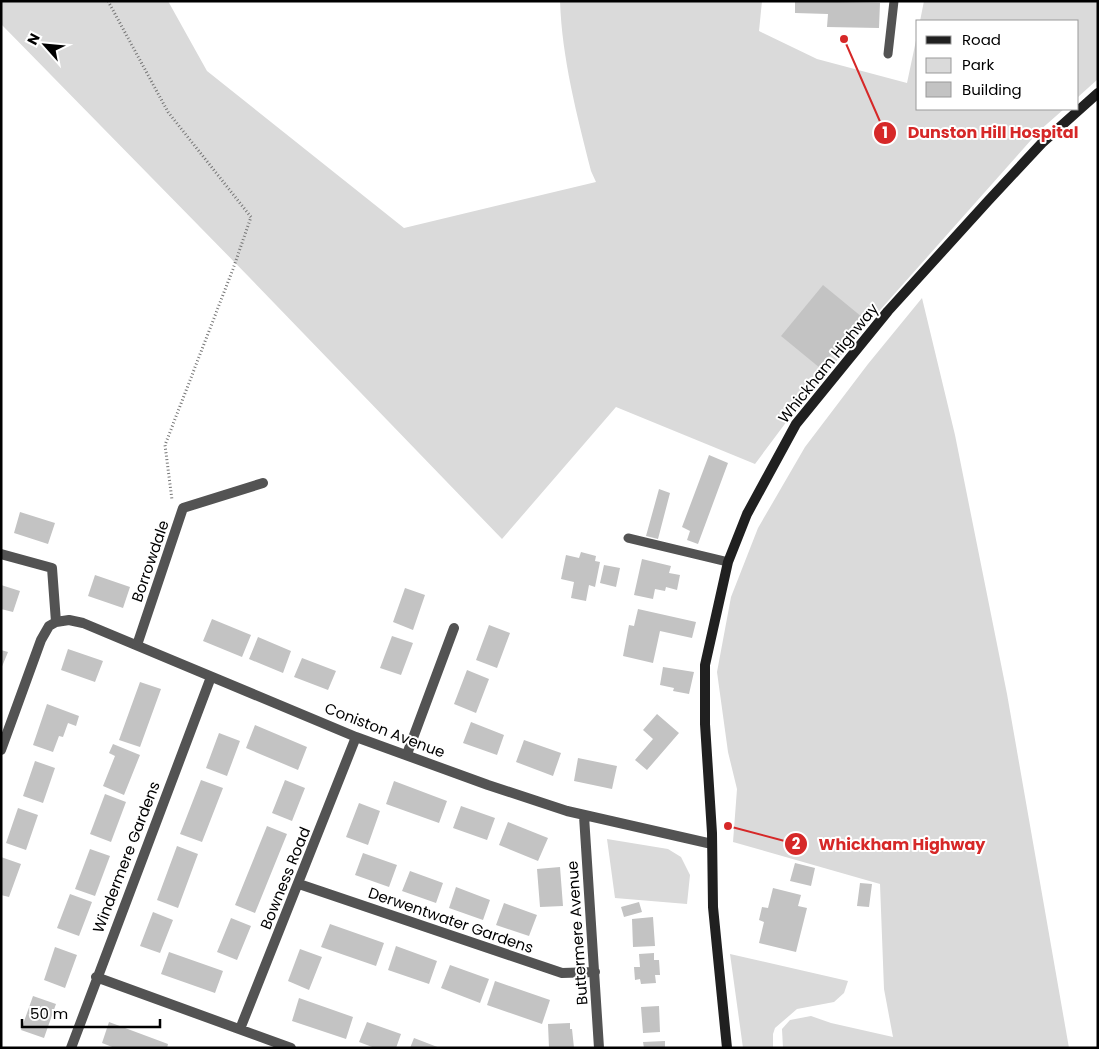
<svg xmlns="http://www.w3.org/2000/svg" width="1099" height="1049" font-family="Poppins,sans-serif">
<style>
.green{fill:#dadada}
.building{fill:#c3c3c3}
.lines{fill:none;stroke-linecap:round;stroke-linejoin:round}
.path{stroke:#757575;stroke-width:3;stroke-dasharray:1 2.5;stroke-linecap:butt}
.lane{stroke:#535353;stroke-width:9}
.street{stroke:#535353;stroke-width:10}
.secondary{stroke:#202020;stroke-width:10}
.labels{text-anchor:middle;dominant-baseline:central;stroke-width:4;stroke-linejoin:round;paint-order:stroke}
.street-label{font-size:15px;fill:#000;stroke:#fff}
.leader{fill:none;stroke:#d62828;stroke-width:2}
.callout-dot{fill:#d62828;stroke:#fff;stroke-width:2}
.mark-label{font-size:15px;text-anchor:middle;font-weight:bold;fill:#fff}
.callout-label{font-size:16px;text-anchor:middle;font-weight:bold;fill:#d62828;stroke:#fff;stroke-width:4;stroke-linejoin:round;paint-order:stroke}
</style>
<rect width="100%" height="100%" fill="#fff"/>
<path class="green" d="M1,1H168L207,71L404,228L596,182L591,171C577,115 562,59 560,1H762L759,31L817,59L907,83L918,31V109H1064L1039,131L873,318L796,409L755,464L616,407L502,539L249,277L1,24Z
M924,1H1098V79L1078,97V21H920Z
M922,298L955,435L1007,694L1069,1048H783L782,1029L790,1020L811,1016L831,1023L893,1037L884,989L880,884L733,842L737,789L728,752L717,672L731,597L758,528L805,447L868,364Z
M607,839L668,849L681,857L690,875L687,904L615,898Z
M730,954L848,981L844,993L834,1002L797,1009L775,1028L773,1034V1048H743Z"/>
<path class="building" d="M795,1L880,3L879,28L827,27L828,14L795,13Z
M823,285L862,317L820,368L781,336Z
M709,455L728,463L698,544L687,540L690,531L682,527Z
M659,489L670,493L658,539L646,536Z
M20,512L55,523L48,544L14,533Z
M581,552L596,556L595,561L600,562L595,587L589,585L586,601L571,598L574,582L561,579L566,555L579,558Z
M642,559L671,566L669,573L680,575L677,590L666,587L665,591L655,589L653,599L634,595Z
M604,565L620,568L616,587L600,583Z
M95,575L130,587L123,608L88,596Z
M1,585L20,591L13,612L1,609Z
M405,588L425,595L413,630L393,622Z
M638,609L696,622L692,638L660,631L653,663L623,656L629,625L634,626Z
M212,619L251,635L242,657L203,641Z
M489,625L510,633L497,668L476,660Z
M392,636L413,643L401,675L380,668Z
M258,637L291,651L283,673L249,659Z
M68,649L103,661L95,682L61,670Z
M1,650L8,652L1,669Z
M302,658L336,671L328,690L294,677Z
M663,667L694,672L689,694L673,691L674,688L660,685Z
M467,670L489,679L476,713L454,704Z
M140,682L161,689L140,747L119,740Z
M47,704L79,716L76,726L68,723L63,737L59,736L53,752L33,745Z
M657,714L679,733L647,770L635,760L653,739L643,730Z
M471,722L504,735L497,755L463,743Z
M255,725L307,747L298,770L246,748Z
M219,733L240,741L227,776L206,768Z
M524,740L561,753L553,776L516,762Z
M113,744L140,755L124,795L103,786L115,756L109,753Z
M578,758L617,766L612,789L574,781Z
M35,761L55,768L43,803L23,796Z
M201,780L223,788L202,842L180,834Z
M285,780L305,788L292,821L272,813Z
M394,781L447,801L439,823L386,804Z
M105,794L126,802L111,842L90,834Z
M359,803L380,811L368,845L346,837Z
M461,806L495,818L487,840L453,828Z
M18,808L38,815L26,850L6,843Z
M508,822L548,838L538,861L499,845Z
M267,826L287,834L255,913L235,905Z
M177,846L198,854L178,908L157,900Z
M90,849L110,856L95,896L75,889Z
M363,853L397,865L389,887L355,875Z
M1,857L21,864L9,897L1,895Z
M795,863L815,868L811,886L790,881Z
M560,867L563,906L540,907L537,869Z
M410,871L443,883L436,903L402,891Z
M860,883L872,884L869,907L857,906Z
M456,887L490,900L483,920L449,908Z
M773,888L801,895L798,906L807,908L796,952L759,943L764,922L759,920L762,907L768,908Z
M70,894L92,902L79,936L57,928Z
M639,902L642,912L624,917L621,907Z
M504,903L537,915L529,936L496,925Z
M153,912L173,920L160,953L140,946Z
M653,917L655,946L633,947L632,919Z
M231,918L251,926L237,960L217,952Z
M330,924L384,943L376,966L321,947Z
M396,946L437,961L429,984L388,970Z
M55,947L77,955L65,988L44,980Z
M300,949L322,957L309,990L288,981Z
M169,952L223,971L215,993L161,974Z
M654,953V960H659L660,975H655L656,983L641,984L640,979L635,980L634,967H640L639,954Z
M450,965L489,979L480,1003L441,988Z
M495,981L550,1000L542,1024L487,1005Z
M33,996L56,1004L44,1038L21,1030Z
M299,998L353,1017L346,1039L292,1021Z
M659,1006L660,1032L643,1033L641,1007Z
M109,1022L168,1044L167,1048H115L102,1043Z
M367,1022L401,1034L396,1048H375L359,1042Z
M570,1023V1029H572L574,1048H549L548,1024Z
M414,1038L440,1048H410Z
M665,1041V1048H644L643,1042Z"/>
<g class="lines">
<path class="path" d="M108,1L168,112L251,217L233,269L165,445L172,500"/>
<path class="lane" d="M888,54L894,1
M628,538L728,562"/>
<path class="street" d="M1,554L52,568L56,622
M137,645L183,508L263,483
M1,750L41,640L49,626L56,622L69,620L83,623L356,737L488,785L567,811L712,844
M407,754L454,628
M584,816L599,1048
M299,884L562,973L595,972
M96,977L291,1048
M240,1029L356,737
M71,1048L211,677"/>
<path class="secondary" d="M727,1048L713,907L712,833L705,724V665L728,562L747,514L796,424L888,311L988,201L1042,143L1098,93"/>
</g>
<g class="labels">
<g class="street-label">
<text transform="translate(828 363) rotate(-51)">Whickham Highway</text>
<text transform="translate(150 561) rotate(-71)">Borrowdale</text>
<text transform="translate(385 730) rotate(21)">Coniston Avenue</text>
<text transform="translate(126 857) rotate(-69)">Windermere Gardens</text>
<text transform="translate(285 878) rotate(-68)">Bowness Road</text>
<text transform="translate(451 920) rotate(19)">Derwentwater Gardens</text>
<text transform="translate(577 933) rotate(-94)">Buttermere Avenue</text>
</g>
</g>
<path class="leader" d="M844 39L885 133M728 826L796 844"/>
<g class="callout-dot">
<circle cx="844" cy="39" r="5"/>
<circle cx="728" cy="826" r="5"/>
<circle cx="885" cy="133" r="12"/>
<circle cx="796" cy="844" r="12"/>
</g>
<g class="mark-label">
<text x="885" y="138">1</text>
<text x="796" y="849">2</text>
</g>
<g class="callout-label">
<text x="993" y="138">Dunston Hill Hospital</text>
<text x="902" y="850">Whickham Highway</text>
</g>
<rect width="1099" height="1049" fill="none" stroke="#000000" stroke-width="5"/>
<rect x="916" y="20" width="162" height="90" fill="#ffffff" stroke="#999999"/>
<rect x="926" y="36" width="25" height="8" fill="#202020" stroke="#999999"/>
<text x="962" y="45" font-size="15" fill="#000000">Road</text>
<rect x="926" y="58" width="25" height="15" fill="#dadada" stroke="#999999"/>
<text x="962" y="70" font-size="15" fill="#000000">Park</text>
<rect x="926" y="82" width="25" height="15" fill="#c3c3c3" stroke="#999999"/>
<text x="962" y="95" font-size="15" fill="#000000">Building</text>
<g transform="translate(45 45) rotate(297)" stroke="#ffffff" stroke-width="4" paint-order="stroke">
<path d="M0-4L9 19L0 12L-9 19Z" fill="#000000"/>
<text y="-8" font-size="14" font-weight="bold" text-anchor="middle" fill="#000000">N</text>
</g>
<path d="M22 1019v8h138v-8" fill="none" stroke="#000000" stroke-width="2.5"/>
<text x="30" y="1019" font-size="15" fill="#000000" stroke="#ffffff" stroke-width="4" paint-order="stroke">50 m</text>
</svg>
